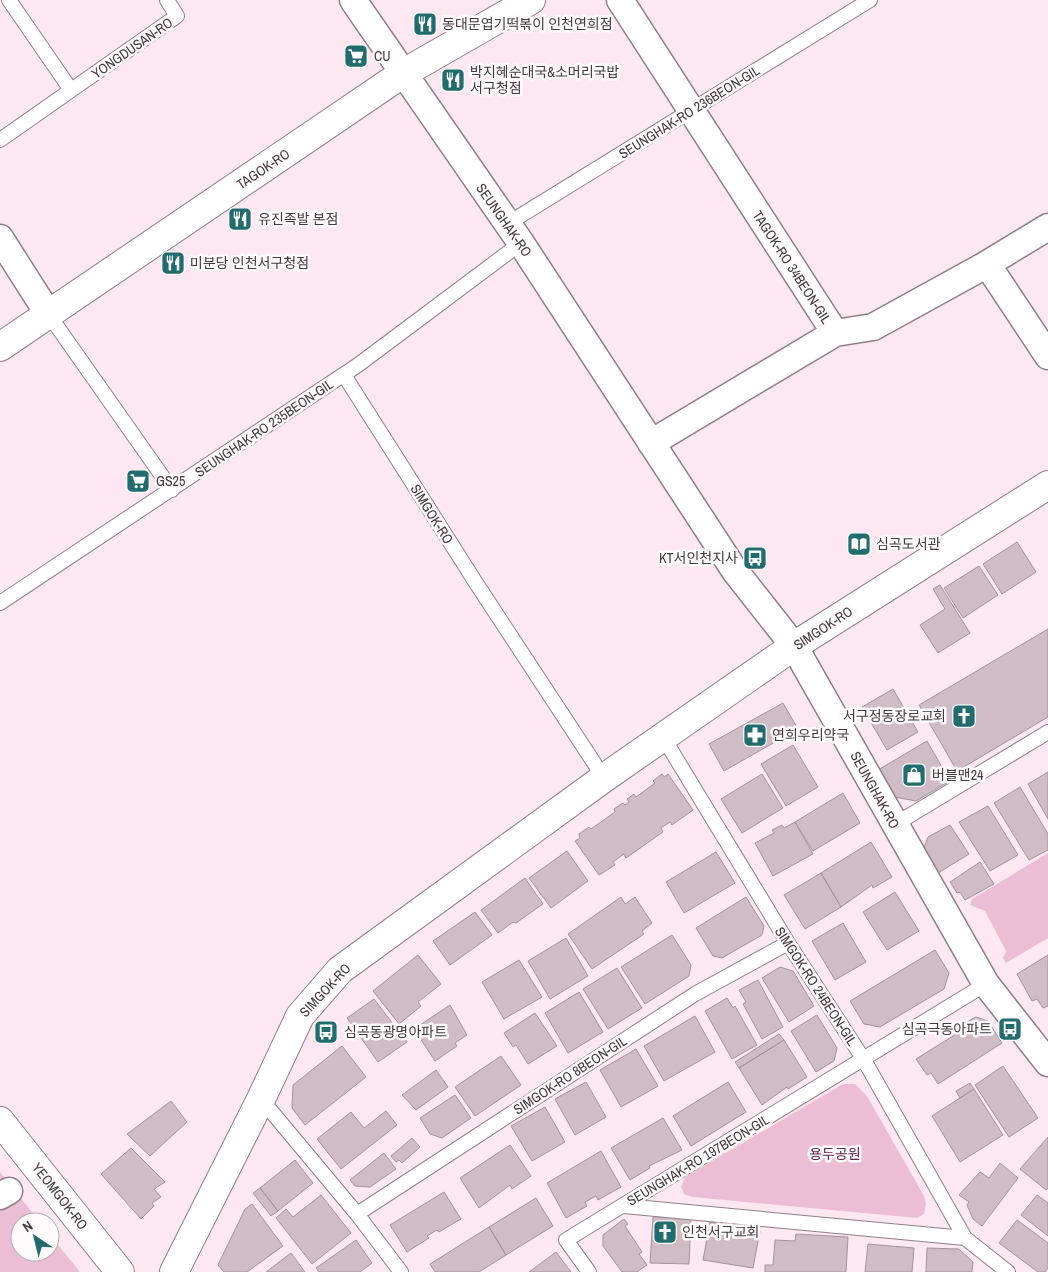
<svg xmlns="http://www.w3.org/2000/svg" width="1048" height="1272" font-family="'Archivo Narrow','Noto Sans KR',sans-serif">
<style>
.green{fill:#ecbed5}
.building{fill:#d0bcc5;stroke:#a5929b}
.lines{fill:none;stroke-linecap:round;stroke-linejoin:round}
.lane-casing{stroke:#907e86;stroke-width:16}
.street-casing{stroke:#907e86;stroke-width:29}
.secondary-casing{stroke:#907e86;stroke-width:30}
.lane{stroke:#fff;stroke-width:14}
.street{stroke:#fff;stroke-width:26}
.secondary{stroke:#fff;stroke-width:28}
.labels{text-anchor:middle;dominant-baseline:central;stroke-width:5;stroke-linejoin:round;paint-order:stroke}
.poi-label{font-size:14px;fill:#423a3e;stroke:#fffafc;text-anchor:start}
.street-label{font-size:14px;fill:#423a3e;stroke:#fffafc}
.park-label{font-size:14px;fill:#602547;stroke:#fffafc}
</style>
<rect width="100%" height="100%" fill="#fde8f2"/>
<path class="green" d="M1048,853V938L1006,963L1003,958L1006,951L985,911L970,905L972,899Z
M843,1084H855L867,1096L924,1196L926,1204L924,1214L917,1218L693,1197L684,1194L681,1187L685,1177Z
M0,1172L40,1222H20V1252H50V1235L80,1272H0Z"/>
<path class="building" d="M1017,542L1036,572L1002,594L983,564Z
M979,566L998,595L963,618L944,588Z
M940,585L970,633L938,653L920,625L945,609L933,589Z
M1048,629V717L957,771L919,705Z
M893,689L918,732L887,750L862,707Z
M783,703L798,729L724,771L709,744Z
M927,741L950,781L916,801L894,797L878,770Z
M793,745L818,787L786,806L761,764Z
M1048,772V819L1028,784Z
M662,774L664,777L668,774L693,810L672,825L670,822L661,828L663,832L626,858L624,854L613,862L615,865L599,875L575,841L580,838L579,834L589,827L591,829L615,812L614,809L623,803L625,805L629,802L627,799L634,794L636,797L655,783L653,781Z
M762,774L783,808L742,833L721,799Z
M1020,787L1048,834V850L1029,860L994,803Z
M843,793L860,823L813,851L795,822Z
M988,806L1018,855L990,871L959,822Z
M795,822L813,854L773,876L755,843L774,833L772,830L782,825L784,828Z
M950,825L969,854L938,873L923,850L928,837Z
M871,842L892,877L873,888L872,885L841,907L821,873Z
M567,851L588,881L551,908L529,878Z
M716,852L735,883L684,913L666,882Z
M980,862L994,884L965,900L960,892L957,893L950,882Z
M821,873L841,907L805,929L784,895Z
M525,878L543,904L516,923L513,922L498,933L481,910Z
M895,892L919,931L887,950L863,912Z
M621,897L625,904L635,897L652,923L642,931L644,934L592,969L568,934Z
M746,897L764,926L762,935L722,958L713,956L696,928Z
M475,912L492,935L450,965L433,941Z
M843,923L866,962L835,980L812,941Z
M672,935L691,965L689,976L645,1004L621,967Z
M566,938L588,976L550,999L528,961Z
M935,950L949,973L944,989L880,1027L864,1024L850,1001Z
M418,955L441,984L418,1002L421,1006L399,1024L373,991Z
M1048,955V1006L1043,1008L1037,999L1032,1001L1017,974Z
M519,960L542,997L504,1019L482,982Z
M780,967L793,971L814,1006L789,1022L762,978Z
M617,968L642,1008L608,1029L583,989Z
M758,980L783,1027L762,1039L743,1004L746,1002L739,990Z
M579,992L603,1032L568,1053L545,1013Z
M727,998L733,1008L735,1006L757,1045L732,1059L705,1011Z
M374,999L407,1042L378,1062L347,1018Z
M450,1005L467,1035L455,1043L457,1046L435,1061L414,1029Z
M535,1013L557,1046L528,1064L516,1045L513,1047L504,1033Z
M817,1015L837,1048L834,1061L816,1072L791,1031Z
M695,1016L715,1052L664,1081L644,1046Z
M976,1017L988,1021L1002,1043L938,1084L931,1073L927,1075L916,1059L969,1026L967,1022Z
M779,1034L784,1040L739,1068L735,1062Z
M784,1040L807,1077L788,1089L787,1087L762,1105L739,1068Z
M342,1046L366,1077L305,1125L292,1108L293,1085Z
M636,1049L658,1086L621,1107L600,1070Z
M501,1056L521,1085L475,1116L455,1087Z
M1003,1066L1038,1118L1009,1137L975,1085Z
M436,1070L448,1087L416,1110L402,1095Z
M586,1082L606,1117L575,1135L555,1099Z
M728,1082L746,1112L691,1146L673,1116Z
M970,1083L974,1089L960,1098L956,1091Z
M974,1089L1003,1135L960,1162L932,1116Z
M455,1095L471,1118L442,1138L430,1134L420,1118Z
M171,1101L187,1122L150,1156L127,1134Z
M545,1107L565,1142L532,1161L511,1126Z
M386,1111L397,1125L341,1169L317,1139L351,1112L364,1128Z
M663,1118L682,1150L649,1166L650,1168L630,1180L611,1148Z
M1048,1137V1188L1046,1190L1020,1169Z
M412,1138L420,1147L402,1163L399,1160L396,1162L391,1156Z
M510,1145L531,1176L512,1189L510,1185L479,1208L460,1178Z
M131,1148L165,1182L154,1189L161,1197L152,1203L154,1206L141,1219L101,1174Z
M601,1151L621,1187L598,1200L596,1196L585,1202L587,1206L566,1218L547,1183Z
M384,1153L396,1169L370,1187L355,1186L350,1180Z
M295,1160L313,1183L278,1211L260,1188Z
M1000,1163L1018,1178L982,1226L973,1219L967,1205L969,1202L959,1195L980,1172L989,1178Z
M260,1188L278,1211L271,1216L253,1193Z
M444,1192L461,1219L439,1232L437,1230L427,1236L429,1238L407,1252L390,1225Z
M321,1195L351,1233L312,1264L276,1218L286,1209L293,1217Z
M1037,1195L1048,1203V1236L1021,1215Z
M536,1198L553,1226L506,1255L489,1227Z
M252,1204L283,1246L247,1272H224L218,1265L245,1209Z
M653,1217L691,1218L689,1264L650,1263Z
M624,1219L628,1224L625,1226L642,1252L639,1254L647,1265L637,1272H622L603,1246V1235Z
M1017,1220L1048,1243V1268L1045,1272H1038L999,1243Z
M710,1222L760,1231L753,1268L703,1260Z
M489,1227L506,1255L479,1272H435L430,1264Z
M796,1234L848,1237L846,1272H765V1265H773L775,1240L795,1241Z
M356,1240L372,1263L360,1272H319L316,1268Z
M868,1244L914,1248L912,1272H865Z
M927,1248L959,1249L973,1262L972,1272H926Z
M556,1252L571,1272H529Z
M291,1253L305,1272H266Z"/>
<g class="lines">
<g class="lane-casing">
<path id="lane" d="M9,0L71,90
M0,140L177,16L167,0
M507,224L870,0
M49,315L172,490
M344,375L476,583L604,778
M0,603L358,365L521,243
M663,737L788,943L864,1060L965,1238
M894,825L1048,732
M261,1099L357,1214L401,1272
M624,1206L965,1238L1008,1272
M357,1214L695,994L788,943
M589,1272L566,1240L986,984"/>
</g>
<g class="street-casing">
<path id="street" d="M353,0L521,243L735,571L794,646L986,984L1048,1063
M620,0L835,333
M0,238L49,315
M987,264L1048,356
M651,443L835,333L873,327L982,267L1048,227
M0,1196L9,1191"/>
</g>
<g class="secondary-casing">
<path id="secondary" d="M0,347L402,74L531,0
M0,1121L120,1272
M174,1272L261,1099L300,1016L340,970L604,778L794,646L1048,485"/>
</g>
<use href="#lane" class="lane"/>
<use href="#street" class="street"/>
<use href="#secondary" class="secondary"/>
</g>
<defs>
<g id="restaurant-square" transform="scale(1.25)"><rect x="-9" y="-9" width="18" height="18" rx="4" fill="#206c6e" stroke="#fffafc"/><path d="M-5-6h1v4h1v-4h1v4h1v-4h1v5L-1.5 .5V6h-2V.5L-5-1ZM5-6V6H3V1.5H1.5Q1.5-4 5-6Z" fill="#fff"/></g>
<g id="supermarket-square" transform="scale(1.25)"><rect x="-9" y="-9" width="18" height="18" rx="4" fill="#206c6e" stroke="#fffafc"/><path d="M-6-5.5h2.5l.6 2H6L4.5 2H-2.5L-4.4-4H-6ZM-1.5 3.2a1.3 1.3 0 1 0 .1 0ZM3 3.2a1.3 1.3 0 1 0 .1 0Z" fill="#fff"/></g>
<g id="library-square" transform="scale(1.25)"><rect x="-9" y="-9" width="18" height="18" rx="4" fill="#206c6e" stroke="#fffafc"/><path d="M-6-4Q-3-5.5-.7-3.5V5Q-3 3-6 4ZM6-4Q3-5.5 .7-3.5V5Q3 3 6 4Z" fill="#fff"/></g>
<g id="bus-square" transform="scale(1.25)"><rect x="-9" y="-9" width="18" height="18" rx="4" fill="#206c6e" stroke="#fffafc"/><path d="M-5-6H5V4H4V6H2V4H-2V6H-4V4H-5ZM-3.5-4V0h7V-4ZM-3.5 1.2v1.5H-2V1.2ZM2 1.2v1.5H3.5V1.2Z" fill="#fff"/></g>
<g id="church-square" transform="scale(1.25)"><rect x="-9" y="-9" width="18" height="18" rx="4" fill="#206c6e" stroke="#fffafc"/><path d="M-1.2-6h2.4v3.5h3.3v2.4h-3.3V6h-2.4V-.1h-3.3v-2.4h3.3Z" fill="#fff"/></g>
<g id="pharmacy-square" transform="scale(1.25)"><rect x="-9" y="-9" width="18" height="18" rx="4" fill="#206c6e" stroke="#fffafc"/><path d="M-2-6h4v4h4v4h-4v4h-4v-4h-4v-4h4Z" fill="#fff"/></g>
<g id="shop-square" transform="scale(1.25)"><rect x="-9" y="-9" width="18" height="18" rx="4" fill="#206c6e" stroke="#fffafc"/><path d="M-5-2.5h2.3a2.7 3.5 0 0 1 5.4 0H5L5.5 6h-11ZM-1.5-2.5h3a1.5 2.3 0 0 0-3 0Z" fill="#fff"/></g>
</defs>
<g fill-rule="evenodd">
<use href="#restaurant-square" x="425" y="24"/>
<use href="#supermarket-square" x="356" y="56"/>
<use href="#restaurant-square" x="453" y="80"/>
<use href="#restaurant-square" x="240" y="219"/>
<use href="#restaurant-square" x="173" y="263"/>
<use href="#supermarket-square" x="138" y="481"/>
<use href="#library-square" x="859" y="544"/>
<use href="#bus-square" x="755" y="558"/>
<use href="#church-square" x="964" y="716"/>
<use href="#pharmacy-square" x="755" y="735"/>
<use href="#shop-square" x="914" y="775"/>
<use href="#bus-square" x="1010" y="1029"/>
<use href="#bus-square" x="326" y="1032"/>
<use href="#church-square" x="665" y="1232"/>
</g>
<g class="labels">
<g class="poi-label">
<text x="442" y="24">동대문엽기떡볶이 인천연희점</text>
<text x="374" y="56">CU</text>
<text x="470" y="72">박지혜순대국&amp;소머리국밥<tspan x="470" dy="16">서구청점</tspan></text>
<text x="258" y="219">유진족발 본점</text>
<text x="190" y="263">미분당 인천서구청점</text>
<text x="156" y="481">GS25</text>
<text x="876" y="544">심곡도서관</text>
<text x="738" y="558" text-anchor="end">KT서인천지사</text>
<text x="946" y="716" text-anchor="end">서구정동장로교회</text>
<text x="772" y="735">연희우리약국</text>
<text x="932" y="775">버블맨24</text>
<text x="992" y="1029" text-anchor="end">심곡극동아파트</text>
<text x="344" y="1032">심곡동광명아파트</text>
<text x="682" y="1232">인천서구교회</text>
</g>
<g class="street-label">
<text transform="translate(132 48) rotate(-35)">YONGDUSAN-RO</text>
<text transform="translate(689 112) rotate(-32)">SEUNGHAK-RO 236BEON-GIL</text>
<text transform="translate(263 169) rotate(-34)">TAGOK-RO</text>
<text transform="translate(504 220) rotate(55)">SEUNGHAK-RO</text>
<text transform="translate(792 267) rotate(57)">TAGOK-RO 34BEON-GIL</text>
<text transform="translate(264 428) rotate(-34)">SEUNGHAK-RO 235BEON-GIL</text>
<text transform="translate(432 514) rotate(58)">SIMGOK-RO</text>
<text transform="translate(823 628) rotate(-33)">SIMGOK-RO</text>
<text transform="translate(875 790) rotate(61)">SEUNGHAK-RO</text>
<text transform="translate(816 986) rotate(57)">SIMGOK-RO 24BEON-GIL</text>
<text transform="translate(325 990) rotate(-47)">SIMGOK-RO</text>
<text transform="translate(570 1075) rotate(-33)">SIMGOK-RO 8BEON-GIL</text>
<text transform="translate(698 1160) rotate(-31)">SEUNGHAK-RO 197BEON-GIL</text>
<text transform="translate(60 1196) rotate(52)">YEOMGOK-RO</text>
</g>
<g class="park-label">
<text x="835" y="1154">용두공원</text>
</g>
</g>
<g transform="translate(35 1237) rotate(325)"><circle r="24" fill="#fffafc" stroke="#b3adb0"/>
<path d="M0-4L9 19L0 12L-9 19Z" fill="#206c6e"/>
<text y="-8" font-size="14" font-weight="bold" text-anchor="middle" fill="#423a3e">N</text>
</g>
</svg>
